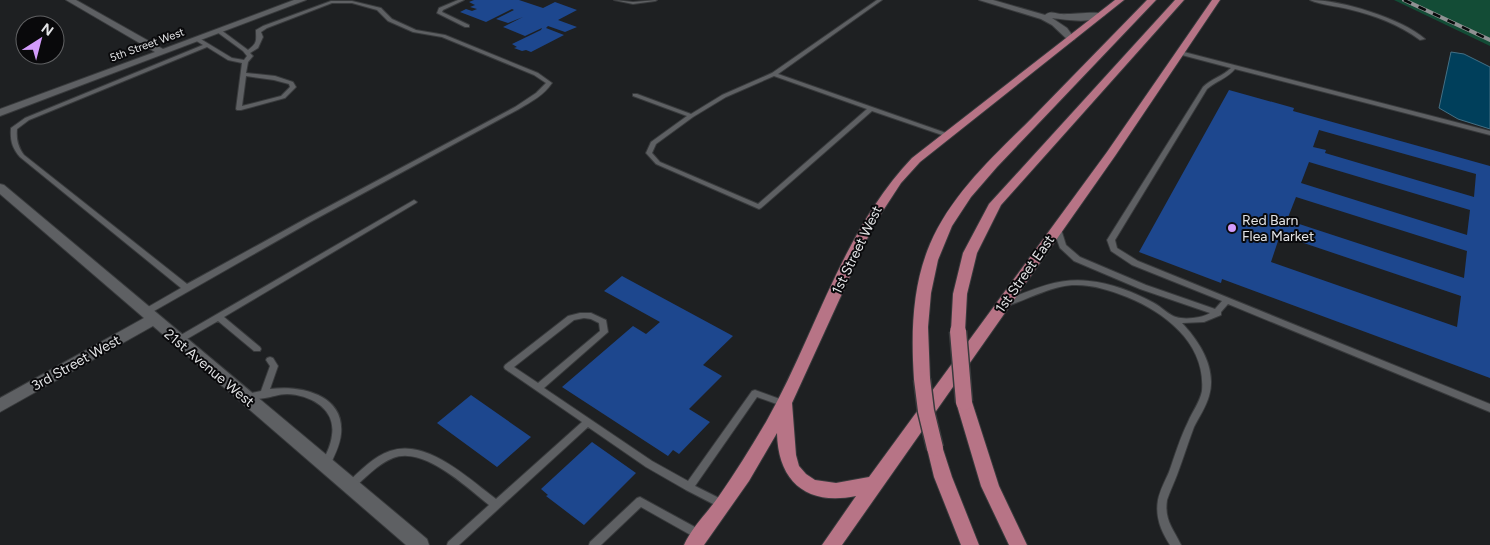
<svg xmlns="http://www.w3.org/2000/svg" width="1490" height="545" font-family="Figtree,sans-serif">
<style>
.green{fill:#134c36}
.water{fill:#003f5b;stroke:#447085}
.building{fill:#1d478e;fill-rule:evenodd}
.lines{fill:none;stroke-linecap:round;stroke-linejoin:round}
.service-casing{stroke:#383a3c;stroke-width:2}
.minor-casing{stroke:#383a3c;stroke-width:2}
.tertiary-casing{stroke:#383a3c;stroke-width:2}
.primary-casing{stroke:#383a3c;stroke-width:2}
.service{fill:#5e6063;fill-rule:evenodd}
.minor{fill:#5e6063;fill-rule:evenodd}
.tertiary{fill:#5e6063;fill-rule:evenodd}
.primary{fill:#b77486;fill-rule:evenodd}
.rail-casing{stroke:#8f9193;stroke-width:4}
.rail{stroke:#09090b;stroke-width:2.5;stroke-dasharray:8;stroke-linecap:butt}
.primary-bridge-casing{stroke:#383a3c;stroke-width:19;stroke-linecap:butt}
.primary-bridge{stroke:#b77486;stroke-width:16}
.poi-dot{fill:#d39cfc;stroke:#09090b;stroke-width:2}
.labels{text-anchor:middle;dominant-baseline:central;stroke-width:4;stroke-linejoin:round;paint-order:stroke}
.far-street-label{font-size:11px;fill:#e3e4e6;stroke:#09090b}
.poi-label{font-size:14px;fill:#e3e4e6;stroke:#09090b;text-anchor:start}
.street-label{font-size:14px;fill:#e3e4e6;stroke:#09090b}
</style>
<rect width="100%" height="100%" fill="#1e2022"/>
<path class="green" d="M1394,0H1490V46Z"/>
<path class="water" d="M1451,52L1464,54L1490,67V129L1458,119L1439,108Z"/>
<path class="building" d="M474,0H519L543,8L555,2L577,10L558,20L577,27L565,32L548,26L546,28L564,35L531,52L526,50L522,51L514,48L517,47L512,44L541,30L542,28L525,36L503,27L523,17L508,23L496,19L514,10L512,9L486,22L460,12L466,9L472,11L477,9L470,7L475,5L469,2Z
M1229,90L1294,108L1293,111L1490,166V378L1222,279L1221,283L1139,252ZM1319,130L1476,174L1474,197L1325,153L1326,150L1313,147ZM1309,162L1470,210L1467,235L1301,183ZM1296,197L1467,251L1464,278L1287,220ZM1280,235L1461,296L1457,327L1271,262Z
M622,276L733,336L703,365L722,376L689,409L710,422L679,454L673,450L668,456L562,387L633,326L646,334L660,322L604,291Z
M471,395L531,437L497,467L437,423Z
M592,442L636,473L584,525L546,496L548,495L541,489Z"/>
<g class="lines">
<g class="service-casing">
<path id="service" d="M458,0H464L443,10L442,12L469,25V27H465L437,13L439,8Z
M614,0L633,2L657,0L655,1L633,4Z
M877,0H882L778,74L949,134V136H945L872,111L761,208L759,209L656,164L646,153L651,142L687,116L633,96V94H637L691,114L722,95L772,73ZM774,76L867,109L758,204L660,162L652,153L656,144L693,117L726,97Z
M1310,0C1341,0 1401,18 1425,39L1420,40C1398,24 1374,15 1348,9C1336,6 1321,5 1310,0Z
M331,1H352L381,8L392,19L416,30L445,35L538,73L552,83C544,95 531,102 519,109L312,221L147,315H141L140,313L141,311L181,288L20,157C12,148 10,140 11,128L25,118L203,45L195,40V38H199L232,58L244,60L247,56L243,51L217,32V30H221L248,50C258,43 256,40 256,30L263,26ZM332,3H352L377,10L388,21L413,32L442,37L534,75L546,83L536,93L515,107L307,218L187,284L24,155C18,147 16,139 17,129L29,120L207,47L228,60L242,63L236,109L237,110H241L285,98L296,87L293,82L275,76L246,73L248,62L253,56L250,53L258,48L263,37L261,32L267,28ZM246,76L274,80L289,84L290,87L281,96L242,106Z
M1180,51L1490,131V135L1235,69C1228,78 1216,81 1207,89L1115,240L1117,248L1138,261L1490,404V412L1228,304L1221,312V315L1204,322L1182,323C1200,342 1217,369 1209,396C1206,407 1199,417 1194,427C1188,443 1183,459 1177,475C1174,483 1170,491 1167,500C1164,520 1173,528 1181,545H1170C1161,531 1155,517 1158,500C1160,490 1165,481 1169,472C1175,455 1180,438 1188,422C1192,412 1200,402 1202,391C1206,344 1166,313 1127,297C1110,290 1091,284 1072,285C1049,287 1029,299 1007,306L1003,303L1004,301C1031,290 1059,277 1089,281C1111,283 1134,292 1154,303C1160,306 1170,316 1176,317C1185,320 1202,318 1210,313L1140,289L1074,261L1060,248L1053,229L1057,227L1061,229L1066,245L1080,257L1146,285L1215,309L1222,301L1132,265L1111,251L1107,240L1203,87C1211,79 1223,76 1231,68L1178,54V52Z
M414,200L417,202L416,203L224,317L260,347L261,349L260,351H254L218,321L180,343H174L173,341L174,339Z
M580,313H591L606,320L608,332L544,388L652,461L688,481L752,391L755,390L788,402L789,404L788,406L785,407L757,397L695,486L727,502L729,505L727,508L724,509L721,508L686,490L646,467L588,427L459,545H447L448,542L489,505C466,487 424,446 393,458C378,464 365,478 353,489L350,490L347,489L345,486L347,483C360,471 373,457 390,451C427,438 469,479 496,499L582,422L505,369L504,367L505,365L568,316ZM584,318L591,319L599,323L600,331L538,383L514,367L574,320Z
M270,357L273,358L278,366L270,389C300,385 345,394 341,434C340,445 334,457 329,467L326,468L323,467L321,464C326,455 331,445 332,435C336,409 311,395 287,394C279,394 272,397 265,398C259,399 252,399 246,400L243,399L242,397L243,395L261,391L270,366L266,360L267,358Z
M640,497L704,532L705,535L704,538L700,540L696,538L641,507L601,545H589L590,542L637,498Z"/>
</g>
<g class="minor-casing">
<path id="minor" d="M66,0H76L163,49L294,0H306L0,116V109L155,52Z
M0,184L4,185L427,539L429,545H406L153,326L0,412V398L144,318L0,194Z"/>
</g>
<g class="tertiary-casing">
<path id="tertiary" d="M979,0H993L1045,15C1050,11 1054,13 1060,14C1072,15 1099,10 1105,15C1093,24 1067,20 1052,18L1067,28L1075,39L1070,42L1052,25L1041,19Z"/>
</g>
<g class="primary-casing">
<path id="primary" d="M1115,0H1124L920,162L901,183L873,226L792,403L796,455L799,466L806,474L815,480L836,483L869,477L1107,152L1212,0H1220L1115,156L842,545H822L856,496C807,506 778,482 777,433L749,481L704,545H684C692,527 708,512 719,496C736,472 751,447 766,422C816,334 841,233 912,158Z
M1147,0H1156L997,167L971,197L952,226L938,260L931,293L928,327L930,379L928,383L922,385L916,383L914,379C911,334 912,286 930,244C952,193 995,155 1033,117C1071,78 1109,39 1147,0Z
M1175,0H1184L1001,205L977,253L967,294L965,331L963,335H953L951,331L953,294L963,253L989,204Z
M964,396L970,398L972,402L999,486L1027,545H1009L981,486L956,402L958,398Z
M935,441L941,443L952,477L979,545H961L934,477L927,448L929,443Z"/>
</g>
<use href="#service" class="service"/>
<use href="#minor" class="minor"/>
<use href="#tertiary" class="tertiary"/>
<use href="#primary" class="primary"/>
<g class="rail-casing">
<path id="rail" d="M1404,0L1490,40"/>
</g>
<use href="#rail" class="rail"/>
<g class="primary-bridge-casing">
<path id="primary-bridge" d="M958,331L964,402
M922,379L926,411L935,448"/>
</g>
<use href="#primary-bridge" class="primary-bridge"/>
</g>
<circle class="poi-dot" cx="1232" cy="228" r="5"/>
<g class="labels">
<g class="far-street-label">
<text transform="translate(147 45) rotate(-20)">5th Street West</text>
</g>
<g class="poi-label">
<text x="1242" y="220">Red Barn<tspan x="1242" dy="16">Flea Market</tspan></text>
</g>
<g class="street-label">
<text transform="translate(857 250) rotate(-64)">1st Street West</text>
<text transform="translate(1025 274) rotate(-55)">1st Street East</text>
<text transform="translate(76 363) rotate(-29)">3rd Street West</text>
<text transform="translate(209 368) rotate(40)">21st Avenue West</text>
</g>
</g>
<g transform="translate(40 40) rotate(36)"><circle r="24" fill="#09090b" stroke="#606163"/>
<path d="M0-4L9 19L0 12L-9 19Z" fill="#d39cfc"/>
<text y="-8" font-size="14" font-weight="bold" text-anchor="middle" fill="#e3e4e6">N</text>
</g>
</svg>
